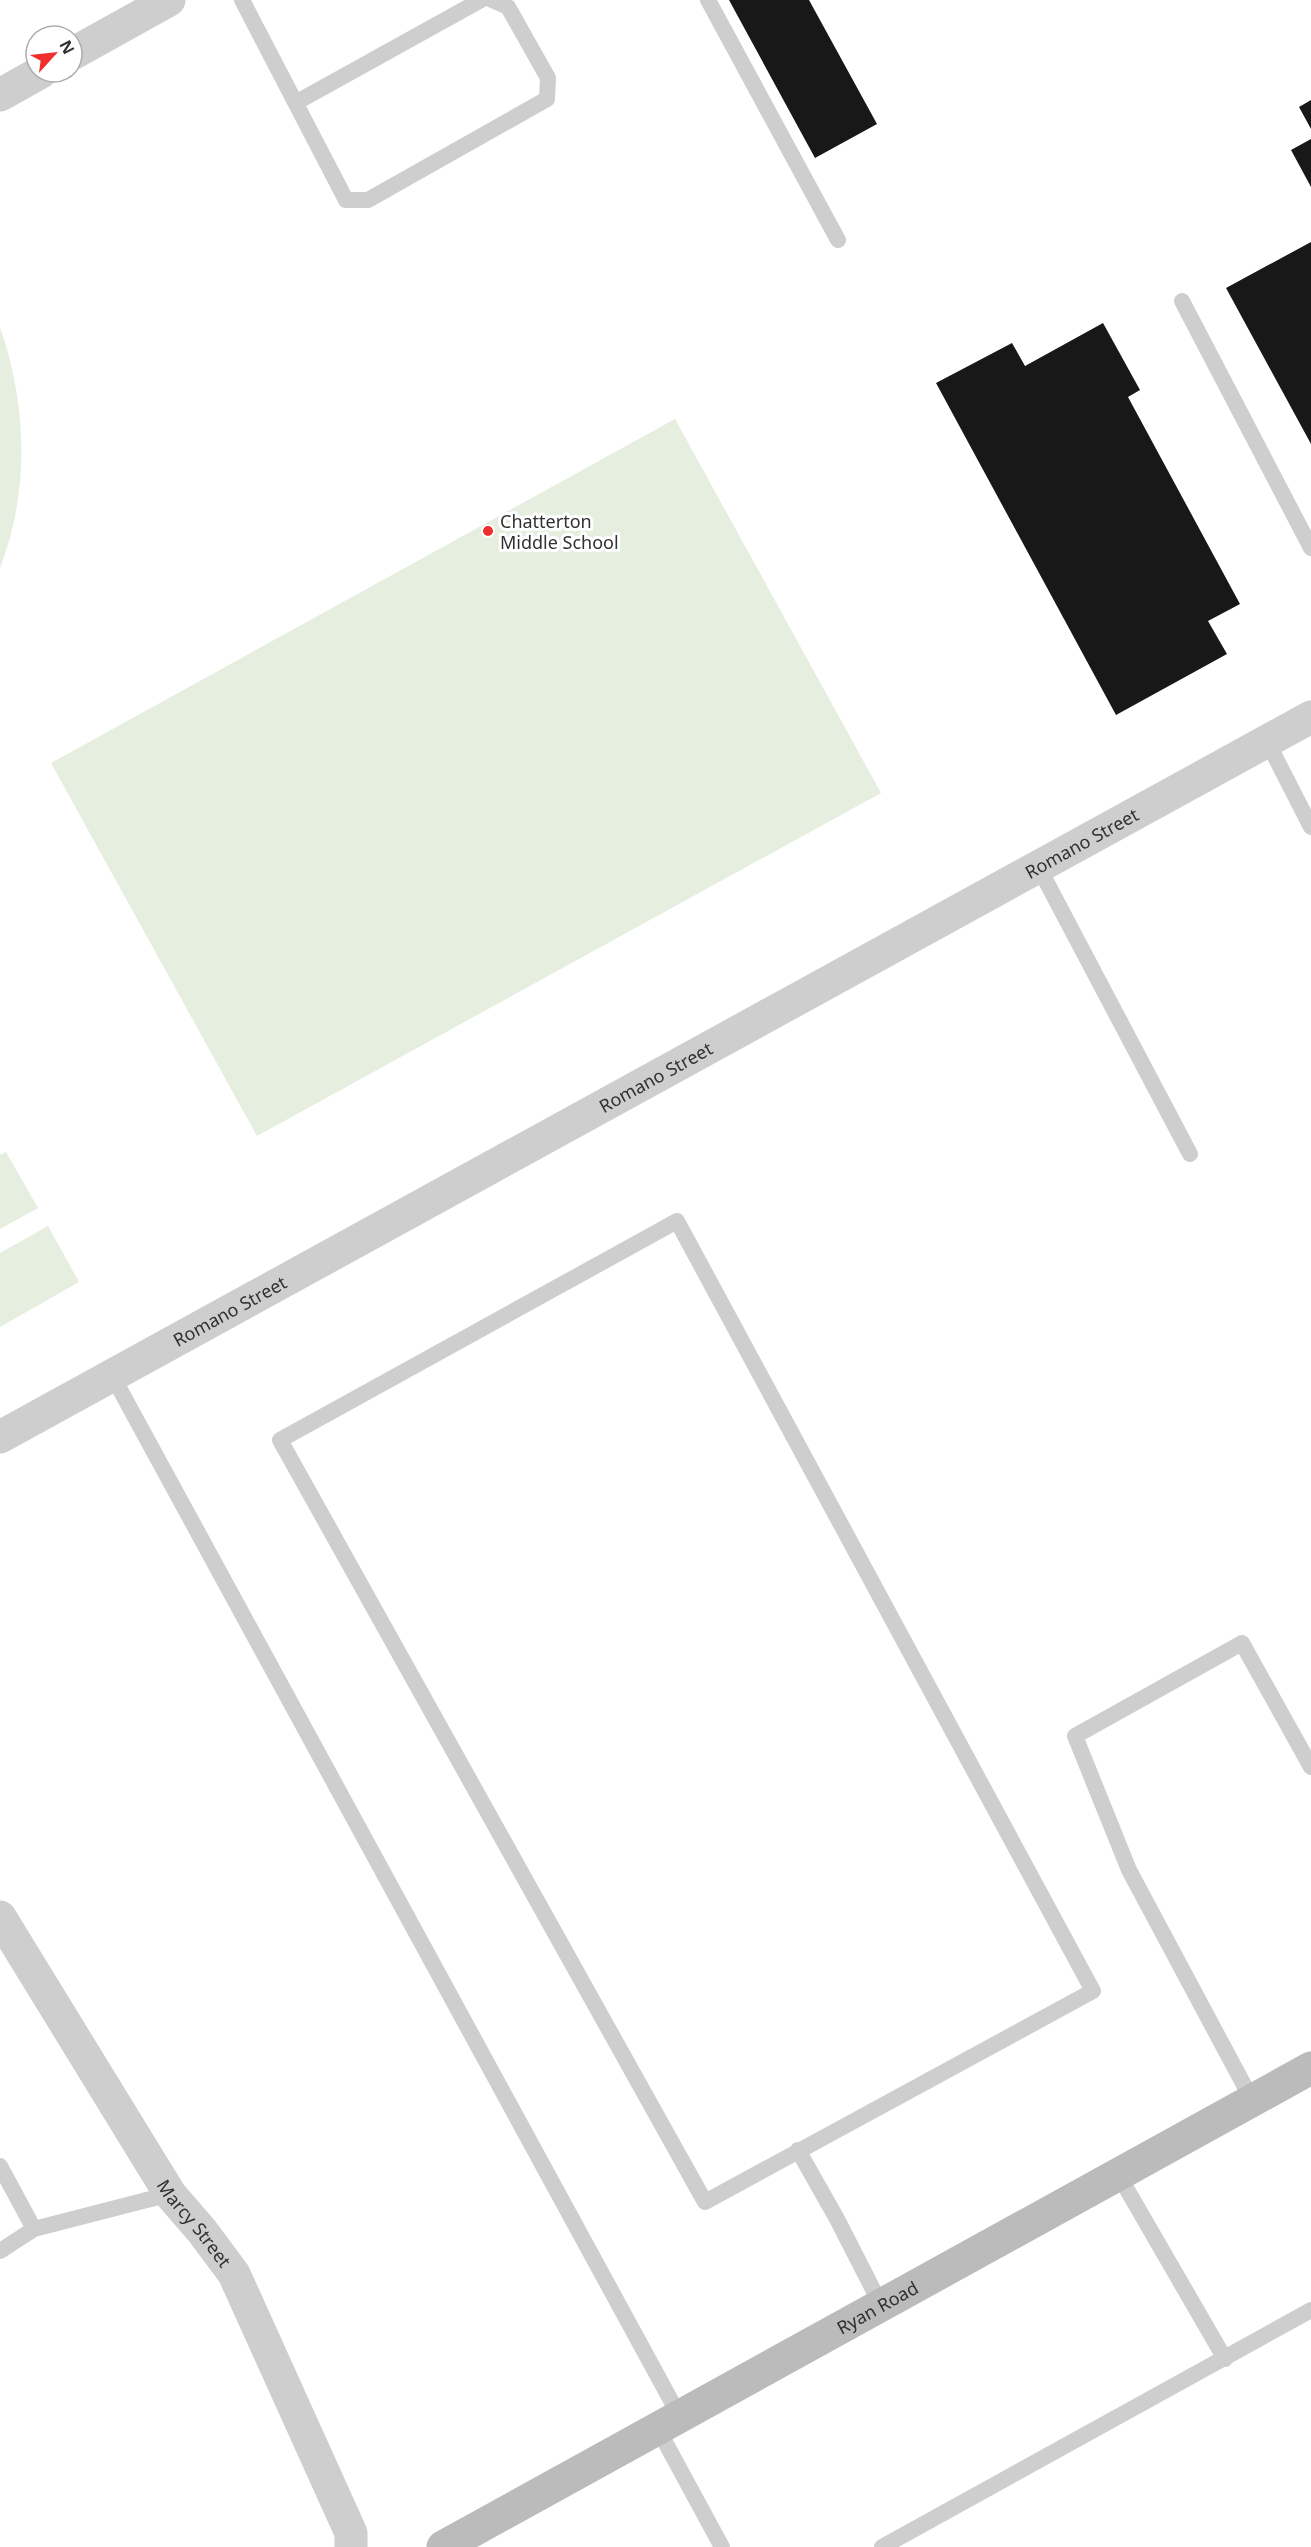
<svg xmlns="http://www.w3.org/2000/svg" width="1311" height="2547" font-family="'Noto Sans',sans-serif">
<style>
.green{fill:#e6eedf}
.building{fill:#181818}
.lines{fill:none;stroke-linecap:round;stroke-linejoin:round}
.service{stroke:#cecece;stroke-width:16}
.minor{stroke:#cecece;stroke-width:33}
.secondary{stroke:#bbb;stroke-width:33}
.poi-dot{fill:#ee2f2d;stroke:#fff;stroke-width:2}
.labels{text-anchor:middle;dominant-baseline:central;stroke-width:6;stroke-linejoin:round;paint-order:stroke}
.poi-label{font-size:18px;fill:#313131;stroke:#fff;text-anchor:start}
.street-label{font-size:18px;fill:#313131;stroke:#fff}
</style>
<rect width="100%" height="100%" fill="#fff"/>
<path class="green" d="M0,327C27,405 30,491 0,568Z
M675,419L881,793L257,1136L51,763Z
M6,1152L38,1208L0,1229V1155Z
M48,1226L79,1282L0,1327V1253Z"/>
<path class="building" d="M729,0H809L877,124L815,158Z
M1311,100V129L1299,107Z
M1311,139V187L1291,150Z
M1311,242V444L1226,288Z
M1103,323L1140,390L1128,397L1240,604L1208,621L1227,654L1116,715L936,383L1012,343L1025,366Z"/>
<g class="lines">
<path class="service" d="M242,0L346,200H368L547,99L548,78L508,7L492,0
M708,0L838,240
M297,102L481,0
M1182,301L1311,548
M1267,741L1311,827
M1038,866L1190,1154
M677,1221L1093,1991L705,2202L280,1440Z
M112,1375L680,2417
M1252,2100L1129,1870L1075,1736L1242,1643L1311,1767
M798,2150L837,2219L881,2305
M0,2166L34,2229L0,2251
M1118,2174L1225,2359
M34,2229L170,2194
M658,2429L722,2547
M882,2547L1311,2310"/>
<g class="minor">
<path d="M72,54L169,0"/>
<path d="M0,95L41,72"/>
<path id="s1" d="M0,1437L1311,717"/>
<path id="s2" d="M0,1917L170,2194L202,2231L234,2274L351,2533V2547"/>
</g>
<path class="secondary" id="s3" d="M443,2547L1311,2068"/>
</g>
<circle class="poi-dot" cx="488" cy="531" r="6"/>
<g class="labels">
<g class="poi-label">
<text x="500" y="521">Chatterton<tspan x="500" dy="21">Middle School</tspan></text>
</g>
<g class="street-label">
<text stroke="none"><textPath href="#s1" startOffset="1234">Romano Street</textPath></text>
<text stroke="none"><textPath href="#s1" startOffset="748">Romano Street</textPath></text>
<text stroke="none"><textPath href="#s1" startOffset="262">Romano Street</textPath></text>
<text stroke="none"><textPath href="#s2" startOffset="363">Marcy Street</textPath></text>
<text stroke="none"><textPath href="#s3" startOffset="496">Ryan Road</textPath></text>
</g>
</g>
<g transform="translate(54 54) rotate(63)"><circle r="28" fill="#ffffff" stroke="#adadad" stroke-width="1.5"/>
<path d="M0-4.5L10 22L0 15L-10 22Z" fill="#ee2f2d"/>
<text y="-9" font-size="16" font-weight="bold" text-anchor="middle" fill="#313131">N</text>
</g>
</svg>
